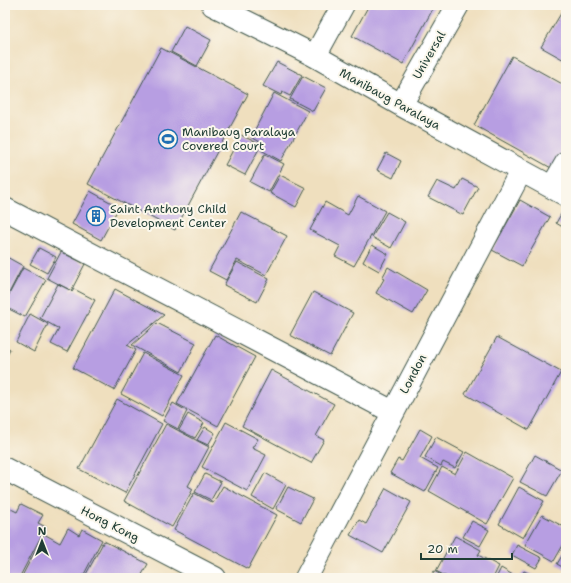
<svg xmlns="http://www.w3.org/2000/svg" width="571" height="583" font-family="'Shantell Sans',sans-serif">
<style>
.building{fill:#b79ee2}
.lines{fill:none;stroke-linecap:round;stroke-linejoin:round}
.minor-casing{stroke:#3e5549;stroke-width:24}
.minor{stroke:#fff;stroke-width:22}
.labels{text-anchor:middle;dominant-baseline:central;stroke-width:4;stroke-linejoin:round;paint-order:stroke}
.street-label{font-size:12px;fill:#1f3d34;stroke:#fbf7ec}
.poi-label{font-size:12px;fill:#1f3d34;stroke:#fbf7ec;text-anchor:start}
</style>
<rect width="100%" height="100%" fill="#fbf7ec"/>
<filter id="ink" filterUnits="userSpaceOnUse"><feTurbulence type="fractalNoise" baseFrequency=".025" numOctaves="2"/><feDisplacementMap in="SourceGraphic" scale="8" xChannelSelector="R" yChannelSelector="G"/><feConvolveMatrix kernelMatrix="1 2 1 2 8 2 1 2 1" color-interpolation-filters="sRGB"/></filter>
<filter id="wash" filterUnits="userSpaceOnUse"><feTurbulence type="fractalNoise" baseFrequency=".012" numOctaves="4" result="noise"/><feDisplacementMap in="SourceGraphic" scale="16" xChannelSelector="R" yChannelSelector="G"/><feGaussianBlur stdDeviation="0.9" result="paint"/><feColorMatrix in="noise" values="0 0 0 0 0 0 0 0 0 0 0 0 0 0 0 0 0 1.4 0 .05"/><feComposite in="paint" operator="in"/></filter>
<g filter="url(#wash)">
<rect width="100%" height="100%" fill="#efdfbe"/>
<g id="blocks">
<path class="building" d="M369,5H435L403,64L352,36Z
M566,5V61L541,47Z
M185,26L211,40L197,66L171,52Z
M161,48L248,94L175,230L88,184Z
M512,56L566,86V146L553,169L474,125Z
M277,62L302,75L290,96L282,92L281,95L263,86Z
M303,76L326,88L313,111L290,99Z
M274,93L308,111L281,161L261,150L264,144L251,137Z
M241,135L261,145L245,175L225,165Z
M386,153L401,161L393,178L377,170Z
M265,154L284,164L269,192L250,182Z
M280,175L306,188L296,207L270,193Z
M462,179L478,187L463,215L428,197L437,181L456,190Z
M90,191L119,207L101,240L72,224Z
M358,196L385,211L354,266L335,256L340,246L310,230L325,202L348,215Z
M520,200L550,217L522,266L492,250Z
M564,209L566,210V229L556,223Z
M241,212L287,236L266,275L237,260L226,280L209,271Z
M387,212L405,222L391,248L372,237Z
M372,245L388,254L379,271L363,262Z
M39,248L56,257L47,273L30,264Z
M61,252L85,264L71,291L72,292L74,289L95,300L67,352L51,344L59,329L40,318L58,284L70,290L47,278Z
M5,256L23,266L8,295L5,293Z
M237,262L269,279L257,302L224,285Z
M388,267L427,290L413,314L376,293L384,279L382,278Z
M23,268L46,280L25,317L5,307V302Z
M115,289L164,315L127,345L136,350L114,390L73,368Z
M313,292L353,313L330,356L290,335Z
M30,314L48,324L34,352L16,342Z
M157,323L196,343L181,372L132,345Z
M215,335L255,357L218,426L177,404Z
M497,337L561,372L529,430L465,394Z
M5,346L10,349L5,358Z
M143,353L184,375L162,416L121,394Z
M271,370L334,404L316,436L324,440L311,463L242,426Z
M117,399L162,424L125,493L79,469Z
M173,403L187,411L178,429L163,421Z
M188,414L204,423L195,438L179,430Z
M226,422L258,439L252,448L266,455L247,491L202,467Z
M166,424L209,447L188,486L193,489L172,527L124,501Z
M205,427L215,433L208,445L197,440Z
M420,429L432,436L420,458L438,468L425,492L390,473L398,459L402,461Z
M436,437L464,452L455,468L443,462L441,466L425,457Z
M467,452L513,478L487,524L429,491L442,467L455,474Z
M535,455L562,470L547,496L520,482Z
M265,473L286,485L273,509L252,497Z
M205,474L221,482L211,500L195,492Z
M223,486L277,515L248,569L174,530L194,493L213,503Z
M288,487L313,499L301,522L276,509Z
M519,487L544,501L523,538L499,524Z
M386,488L411,502L383,553L350,535L359,520L366,524Z
M21,504L43,515L38,523L46,527L19,578H5V506L17,512Z
M542,515L566,528V540L554,561L525,545Z
M472,521L489,530L480,546L463,537Z
M68,528L79,535L82,529L102,540L82,578H21L44,534L60,543Z
M455,536L481,550L478,555L499,566L493,578H449L436,571Z
M104,541L148,564L140,578H84Z
M517,545L542,558L536,568L512,555Z
M566,549V569L557,564Z
M501,568L518,578H496Z
M434,571L447,578H430Z
M524,571L538,578H520Z"/>
</g>
</g>
<g filter="url(#ink)">
<use href="#blocks" fill-opacity="0" stroke="#3e5549" stroke-width="1"/>
<g class="lines">
<g class="minor-casing">
<path id="minor" d="M213,5L315,56L401,105L566,195
M315,56L343,5
M401,105L458,5
M552,187L566,163
M5,209L393,412
M5,469L215,578
M306,578L521,171"/>
</g>
<use href="#minor" class="minor"/>
</g>
</g>
<defs>
<g id="stadium-ring" transform="scale(1)"><circle r="9.5" fill="#fbf7ec" stroke="#1f6fb2" stroke-width="1.5"/><path d="M0-5a6.5 5 0 1 0 0 10a6.5 5 0 1 0 0-10ZM-3.5-1.8h7v3.6h-7Z" fill="#1f6fb2"/></g>
<g id="building-ring" transform="scale(1)"><circle r="9.5" fill="#fbf7ec" stroke="#1f6fb2" stroke-width="1.5"/><path d="M-4-6H4V6H1V3H-1V6H-4ZM-2.5-4.3h1.7v1.8h-1.7ZM.8-4.3h1.7v1.8H.8ZM-2.5-1h1.7V.8h-1.7ZM.8-1h1.7V.8H.8Z" fill="#1f6fb2"/></g>
</defs>
<g fill-rule="evenodd">
<use href="#stadium-ring" x="168" y="139"/>
<use href="#building-ring" x="96" y="216"/>
</g>
<g class="labels">
<g class="street-label">
<text transform="translate(429 55) rotate(-60)">Universal</text>
<text transform="translate(390 99) rotate(29)">Manibaug Paralaya</text>
<text transform="translate(413 374) rotate(-62)">London</text>
<text transform="translate(110 524) rotate(27)">Hong Kong</text>
</g>
<g class="poi-label">
<text x="182" y="132">Manibaug Paralaya<tspan x="182" dy="14">Covered Court</tspan></text>
<text x="110" y="209">Saint Anthony Child<tspan x="110" dy="14">Development Center</tspan></text>
</g>
</g>
<rect width="571" height="583" fill="none" stroke="#fbf7ec" stroke-width="20"/>
<g transform="translate(42 541)" stroke="#fbf7ec" stroke-width="3" paint-order="stroke">
<path d="M0-3L7 15L0 10L-7 15Z" fill="#1f3d34"/>
<text y="-6" font-size="11" font-weight="bold" text-anchor="middle" fill="#1f3d34">N</text>
</g>
<path d="M421 553v6h91v-6" fill="none" stroke="#1f3d34" stroke-width="2"/>
<text x="427" y="553" font-size="12" fill="#1f3d34" stroke="#fbf7ec" stroke-width="3" paint-order="stroke">20 m</text>
</svg>
